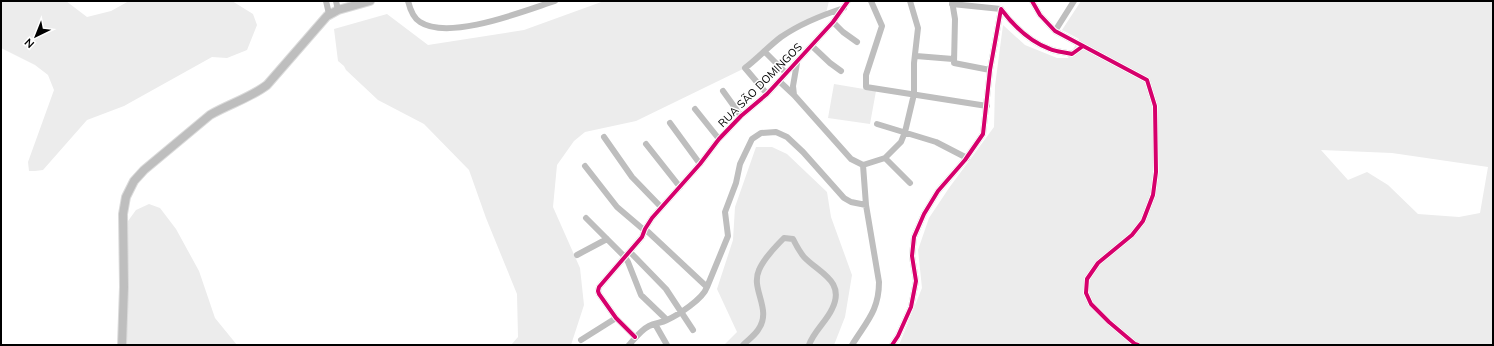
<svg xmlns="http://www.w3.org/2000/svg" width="1494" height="346" font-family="Mulish,sans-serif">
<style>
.green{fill:#ececec;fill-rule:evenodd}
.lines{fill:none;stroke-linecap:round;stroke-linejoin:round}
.major-casing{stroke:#dbdbdb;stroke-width:10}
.minor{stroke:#bebebe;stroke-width:6}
.major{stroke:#bebebe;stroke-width:8}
.cycleway-casing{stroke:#fff;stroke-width:6}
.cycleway{stroke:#d6006c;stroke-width:4}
.labels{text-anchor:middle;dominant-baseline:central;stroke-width:3;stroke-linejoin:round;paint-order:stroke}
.street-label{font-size:11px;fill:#000;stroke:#fff}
</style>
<rect width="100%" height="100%" fill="#fff"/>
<path class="green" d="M1,1H66L87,17L111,11L129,1H232L253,14L257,25L247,50L227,58L212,57L124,106L87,120L43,170L35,171H29L28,162L54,90L48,75L35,65L1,48Z
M604,1H829L826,13L794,29L745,68L636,121L585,132L574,141L557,165L553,207L580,268L584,305L571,345H511L518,337L517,294L486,218L469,170L424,124L378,100L346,70L344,66L338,61L334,29L387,14L428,45L524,30Z
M1081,1H1493V345H899L922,288L918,250L929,218L949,188L994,127L995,86L1003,25L1025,45L1057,58H1068L1079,39L1062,30ZM1321,150L1392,153L1488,167L1480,213L1459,217L1418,214L1388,185L1367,172L1348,180Z
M834,84L876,91L870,124L828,118Z
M756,147H772L787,154L827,192L831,217L852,275L845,317L834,345H724L737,332L717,289L733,240L735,207Z
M149,204L160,208L176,229L199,271L215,318L237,345H125L128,273V221L136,210Z"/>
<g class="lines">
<g class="major-casing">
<path id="major" d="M122,345L124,287L123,214L126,197L134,181L144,170L210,115C229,104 250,98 267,85L327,16L338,10L370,1"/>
</g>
<path class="minor" d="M326,1L329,14
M336,1L338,10
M408,1C410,9 413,18 420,22C449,41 524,11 555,1
M871,1L882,26L866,75V87L987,106
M952,1L955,19L954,63L990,70
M1032,1L1040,15L1055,31L1147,80L1155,106L1156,172L1153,195L1143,221L1132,235L1098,263L1087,279L1086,293L1091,304L1109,322L1135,344L1138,345
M952,4L1001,9
M833,22L843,32L857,42
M1055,31L1074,1
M812,46L830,63L841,71
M765,52L786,73
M916,56L953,59
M779,81L794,95L851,159L863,165L885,158L901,142L905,132L914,94V63L918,28L910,1
M723,91L741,116
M767,94L745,68C757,59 769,46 781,37C800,24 822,15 844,8
M794,95L793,86L797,63
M695,109L719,139
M670,123L700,164
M877,124L936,142L967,158
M604,137L632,177L661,207
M646,144L680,187
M885,158L910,183
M585,166L617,207L644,230
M586,218L625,257L628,262L641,295L667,320
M630,252L666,289L693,330
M577,255L607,239
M707,287L728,236L725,212L736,183L740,164L752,139L761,133L776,132L787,137L803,152L844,198L851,202L866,205
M655,324L667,345
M635,337L616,318L599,294L598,291L599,287L642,237L645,229L652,218L700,164L719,139L741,116L767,94L779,81L833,22L848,1
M581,340L616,318
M629,345C635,338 641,330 649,326C655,323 661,323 667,320C678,315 703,299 707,287L645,229
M743,345C748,340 754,336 758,330C773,309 750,290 759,270C763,260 777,245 784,238L793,239C796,245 800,252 804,257C819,273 846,281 832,309C826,322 814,331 809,345
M852,345C866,322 879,311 879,282L866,205L863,165
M892,345L898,336L911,307L916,281L912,256L914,237L924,214L938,191L965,160L983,134L990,70L1001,9C1013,25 1030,42 1050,49C1056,52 1065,52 1072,54L1083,46"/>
<use href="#major" class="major"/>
<g class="cycleway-casing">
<path id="cycleway" d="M1032,1L1040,15L1055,31L1147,80L1155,106L1156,172L1153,195L1143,221L1132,235L1098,263L1087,279L1086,293L1091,304L1109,322L1135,344L1138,345
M635,337L616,318L599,294L598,291L599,287L642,237L645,229L652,218L700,164L719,139L741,116L767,94L779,81L833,22L848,1
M892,345L898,336L911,307L916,281L912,256L914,237L924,214L938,191L965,160L983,134L990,70L1001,9C1013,25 1030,42 1050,49C1056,52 1065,52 1072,54L1083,46"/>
</g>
<use href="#cycleway" class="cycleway"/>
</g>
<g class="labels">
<g class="street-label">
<text transform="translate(760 85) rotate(-45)">RUA SÃO DOMINGOS</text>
</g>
</g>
<rect width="1494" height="346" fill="none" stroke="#000000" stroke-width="4"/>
<g transform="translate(36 36) rotate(223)" stroke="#ffffff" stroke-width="3" paint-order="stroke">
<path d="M0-3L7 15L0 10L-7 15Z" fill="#000000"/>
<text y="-6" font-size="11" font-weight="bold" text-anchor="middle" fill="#000000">N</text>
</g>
</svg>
